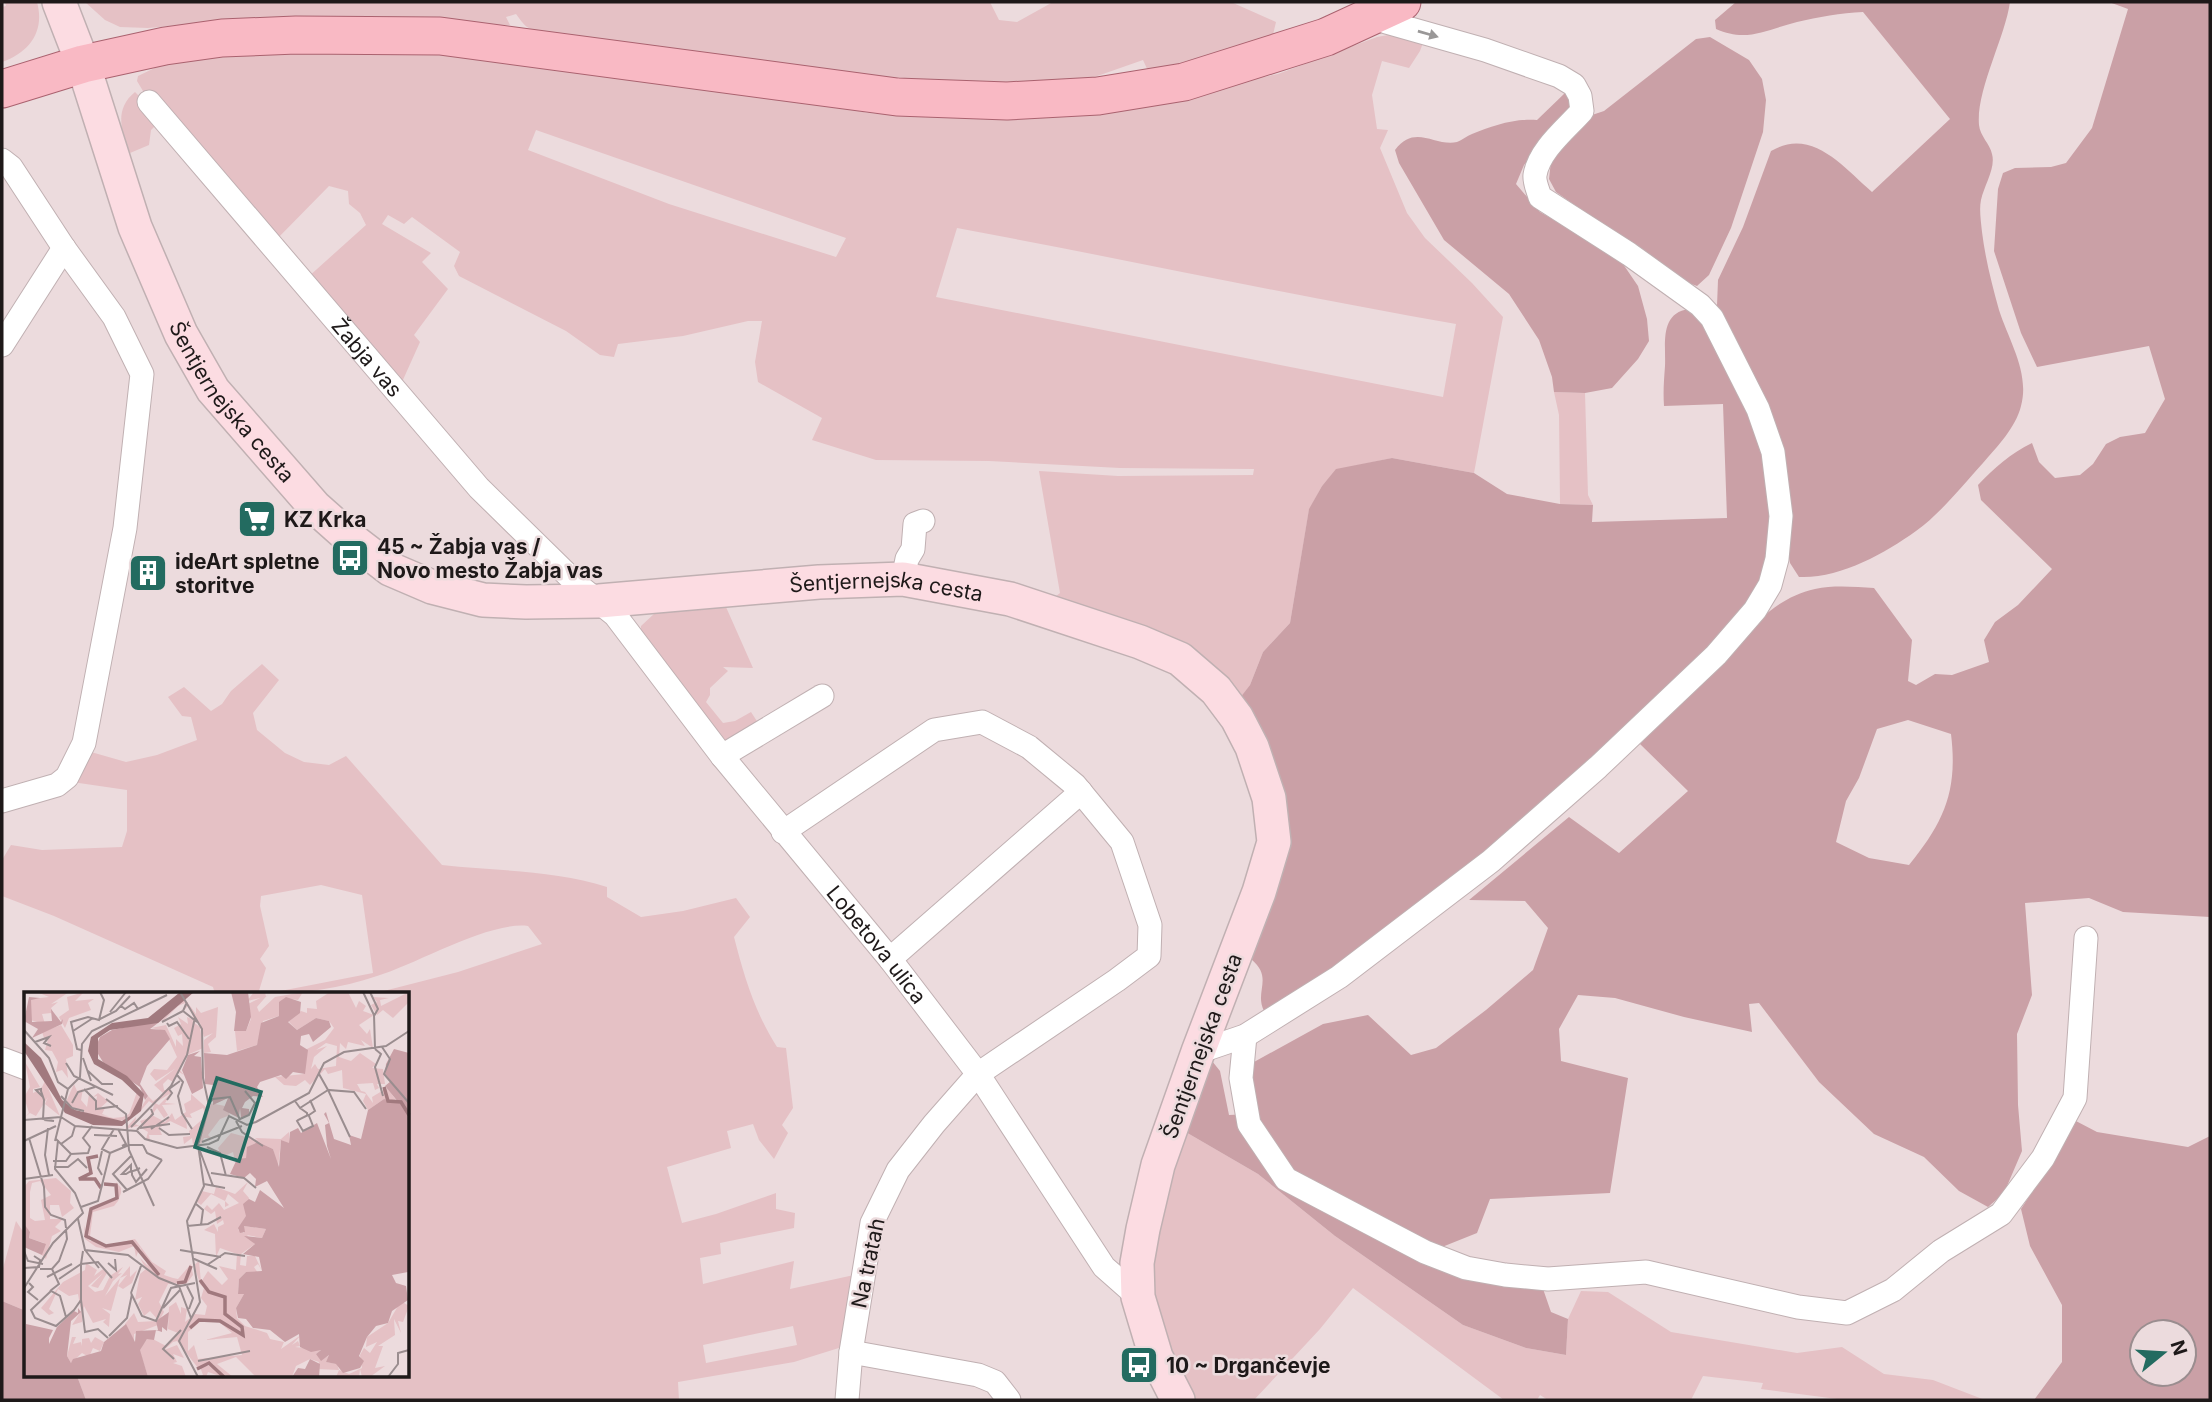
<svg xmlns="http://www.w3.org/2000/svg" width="2212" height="1402" font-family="Inter,sans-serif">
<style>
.green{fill:#e5c1c5;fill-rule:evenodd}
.forest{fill:#caa0a6;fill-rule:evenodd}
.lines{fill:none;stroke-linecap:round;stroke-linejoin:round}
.street-casing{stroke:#c0b0b2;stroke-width:25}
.secondary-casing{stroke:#c0b0b2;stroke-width:36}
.primary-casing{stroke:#aa626f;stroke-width:39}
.street{stroke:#fff;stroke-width:23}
.secondary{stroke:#fcdce2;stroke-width:33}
.primary{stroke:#f9b9c4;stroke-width:37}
.oneway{fill:#9a9898}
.labels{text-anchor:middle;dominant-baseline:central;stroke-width:5;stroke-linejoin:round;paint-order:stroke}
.street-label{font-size:21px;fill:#1e1919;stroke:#ecdbdd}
.poi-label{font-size:21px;font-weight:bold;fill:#1e1919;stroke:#ecdbdd;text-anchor:start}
.inset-river{fill:none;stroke:#a1797e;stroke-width:3.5}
.inset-road{fill:none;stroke:#9a8d8f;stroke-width:2}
.view{fill:#236b60;fill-opacity:0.15;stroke:#236b60;stroke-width:3.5}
.inset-edge{fill:none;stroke:#1e1919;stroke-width:3.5}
</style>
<rect width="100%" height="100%" fill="#ecdbdd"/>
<path class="green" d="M5,2H37C45,31 30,52 2,62V7L6,6Z
M85,2H990L999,20L1017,22L1053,2H1231L1276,22L1272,39L1149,73L1143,60L1083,81L1007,85L901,80L605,42C584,35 544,37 527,27C523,24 519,18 516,14L506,17L510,25H482L379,16L263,18L148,28L120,27L105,20Z
M1394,34L1424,40L1420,51L1409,68L1382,61L1372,95L1377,129L1388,130L1380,148L1407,213L1425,238L1472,283L1503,317L1474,473L1392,458L1336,470L1322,486L1309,510L1290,623L1263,652L1250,685L1241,698L1055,597L1060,593L1039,471L1118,476L1253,475L1254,469L1120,468L989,461L876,460L812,440L822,418L758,382L755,362L762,321H748L683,336L618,344L614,357L600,355L566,331L459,276L454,266L460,252L412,217L404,224L388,215L382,224L431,253L422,262L448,289L414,335L420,342L402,382L307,278L366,225L360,213L349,204L348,191L329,186L275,241L156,101L143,91L137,81L138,76L161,65L234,51L440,48L782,94L868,113L914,116L1207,88L1278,74L1377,37ZM536,130L846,238L836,257L669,204L528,150ZM957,228C1124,259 1289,295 1456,324L1443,397L936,297Z
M135,92L162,119L151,130L149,145L130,153C121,131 114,109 135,92Z
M1554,392L1585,393L1588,495L1593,505L1560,504L1559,415Z
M726,607L753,668L723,667L728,671L710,688V695L706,702L723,723L735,721L751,712L762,729L728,747L641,637V626L655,613Z
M262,664L279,680L253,713L257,730L285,753L304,762L329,765L346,756L442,865C496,871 555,870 607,887V897L641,917L683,911L736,898L750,917L734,937C744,976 755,1013 777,1047L786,1048L793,1108L782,1125L788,1133L774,1159L759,1140L753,1124L727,1131L731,1148L667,1167L682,1223L716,1214L776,1193V1209L795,1213L794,1228L720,1243L721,1254L700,1258L703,1284L794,1261L790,1289L854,1275L842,1347L794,1362L678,1382L679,1400H86L77,1376H408V994H372L458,972L542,944L528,926C489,921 417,964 377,976C341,988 302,994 265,994L373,973L362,895L321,885L261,896L260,906L269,946L260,959L266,968L258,994H215L213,987L54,916L2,896V860L11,845L42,850L122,847L127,831V790L72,782L84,750L126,762L157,755L197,740L191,717L182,716L168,697L184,687L211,711L222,704L231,691ZM793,1326L797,1345L706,1363L703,1345Z
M1184,1131L1258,1174L1335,1236L1463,1325L1526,1348L1566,1355L1568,1319L1581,1291L1608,1292L1671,1332L1797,1353L1842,1347L1884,1374L1933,1380L1985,1400H1845L1761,1389L1763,1383L1703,1376L1691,1400H1548L1540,1395L1537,1400H1504L1353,1288L1320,1329L1254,1400H1195L1175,1365L1151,1289V1230Z
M16,1221L26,1236V1311L2,1301V1272Z"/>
<path class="forest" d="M1736,2H2010C2005,38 1976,90 1979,125C1980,136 1990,144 1992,154C1996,168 1984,186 1981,200C1979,209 1981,222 1982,232C1985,257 1992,285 1999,310C2009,341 2030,373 2021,406C2016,427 1997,447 1983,463C1963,485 1940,514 1916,531C1884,554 1839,579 1799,577L1790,563L1786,543L1790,498L1717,306L1718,280L1743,227L1771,151C1812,127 1843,167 1872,192L1950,119L1863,12C1841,13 1818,17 1797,22C1768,29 1747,43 1716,29L1715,20Z
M2109,2H2210V917L2123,912L2089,898L2025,903L2032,995L2017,1034L2018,1105L2022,1151L2004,1193L1988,1207L1959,1191L1924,1157L1874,1134L1819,1082L1759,1003L1749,1004L1752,1032L1684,1017L1615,998L1578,995L1559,1029L1561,1061L1628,1078L1610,1193L1490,1199L1477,1233L1442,1247L1542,1286L1551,1312L1568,1319L1566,1355L1526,1348L1463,1325L1335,1236L1258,1174L1184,1131L1212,1061L1220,1071L1229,1115L1249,1114L1245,1067L1323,1024L1368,1015L1411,1055L1436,1048L1486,1010L1533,970L1548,928L1525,901L1469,900L1569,817L1619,853L1688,791L1640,744C1662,722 1684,702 1705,680C1738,645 1765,600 1815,589C1834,585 1855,587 1874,588L1912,640L1908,681L1916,685L1935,674L1952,675L1989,662L1984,640L1995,622L2018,605L2052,569L1981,500L1978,485C1994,468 2011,453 2032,443L2039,462L2055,478L2080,475L2093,464L2106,444L2120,437L2145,433L2165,399L2149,346L2037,367L2021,333L1994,251L1998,189L2003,173L2015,168L2051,167L2066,163L2092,128L2128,9ZM1908,720L1951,734C1958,791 1944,822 1909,865L1869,858L1836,842L1846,801L1859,778L1877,729Z
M1710,37L1749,60L1762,79L1766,100L1763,132L1731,228L1709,275L1697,286L1683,281L1556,192L1549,179L1551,161L1583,118L1604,111L1696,39Z
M1565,93L1569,100V111L1524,165L1516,184L1540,212L1608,250L1623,264L1638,286L1647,319L1649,341L1638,359L1612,388L1585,393L1554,392L1552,377L1539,340L1509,294L1444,240L1399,163L1395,150C1415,123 1435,147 1457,142C1462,140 1467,136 1472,134C1492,126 1515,118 1537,120Z
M1689,309L1706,327L1760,437L1772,503L1764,576L1751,599L1716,641L1502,847L1366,948L1264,1011C1254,991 1274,978 1251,959L1254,935L1274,879L1240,698L1250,685L1263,652L1290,623L1309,509L1322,486L1336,469L1392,458L1474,473L1507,494L1560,504L1593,505L1592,522L1727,518L1723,404L1664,406C1663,392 1664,380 1665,366C1666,345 1659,313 1689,309Z
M2074,1120L2097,1132L2188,1147L2210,1136V1400H2034L2062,1362V1305L2030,1246L2021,1209L2043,1175ZM2142,1332H2184V1374H2142Z
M2,1301L26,1311V1376H77L86,1400H2Z"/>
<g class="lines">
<g class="street-casing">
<g id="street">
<path id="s1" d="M149,102L479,488L579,586L615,615L722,756L890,959L978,1074L1104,1267L1138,1297"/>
<path d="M2,160L11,167L64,248L114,317L142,374L125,528L84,743L67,777L57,785L2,801"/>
<path d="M2,345L64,248"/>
<path d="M903,579L907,559L913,549L915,524L923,521"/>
<path d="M722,756L822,696"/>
<path d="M783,832L934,730L982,722L1029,747L1075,785L1122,842L1150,925L1149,956L1117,980L978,1074L934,1124L898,1170L872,1223L851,1352L847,1400"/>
<path d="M890,959L1081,792"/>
<path d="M1245,1036L1241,1078L1249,1124L1286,1179L1425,1252L1466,1268L1505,1275L1548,1279L1646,1272L1798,1307L1847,1313L1893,1290L1941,1251L2001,1214L2043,1158L2075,1098L2086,938"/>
<path d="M1198,1052L1245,1036L1339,977L1491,861L1598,767L1716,655L1755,610L1770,585L1777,559L1781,516L1773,452L1758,409L1712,318L1700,305L1629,254L1540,197C1538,190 1534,182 1535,175C1539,150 1566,129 1582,111L1580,96L1574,85L1559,76L1485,50L1372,18"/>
<path d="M2,1059L26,1068"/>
<path d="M851,1352L978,1375L995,1382L1009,1400"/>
</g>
</g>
<g class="secondary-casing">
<g id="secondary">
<path id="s2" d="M59,2L83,64L135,227L181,334L213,390L315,507L351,539L390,569L432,587L483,600L526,602L599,601L819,582L903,579L1010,599L1140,642L1180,659L1216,690L1237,718L1252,747L1269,798L1274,842L1259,892L1198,1052L1158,1165L1143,1229L1137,1263L1138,1297L1156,1357L1178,1400"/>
</g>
</g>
<g class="primary-casing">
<path id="primary" d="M2,89L83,64L165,46L222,38L296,35L440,36L897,97L1007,101L1098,96L1184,82L1326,37L1402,2"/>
</g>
<use href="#street" class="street"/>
<use href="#secondary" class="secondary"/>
<use href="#primary" class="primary"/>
</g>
<defs><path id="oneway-solid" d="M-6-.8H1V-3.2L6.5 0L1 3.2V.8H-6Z" transform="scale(1.75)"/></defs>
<use class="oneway" href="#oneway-solid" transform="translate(1428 34) rotate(16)"/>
<defs>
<g id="supermarket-square" transform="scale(2.0125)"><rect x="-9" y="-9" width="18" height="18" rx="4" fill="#236b60" stroke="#ecdbdd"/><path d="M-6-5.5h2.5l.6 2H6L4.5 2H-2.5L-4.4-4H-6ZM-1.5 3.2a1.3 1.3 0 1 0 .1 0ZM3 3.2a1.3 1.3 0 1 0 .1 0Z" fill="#fff"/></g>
<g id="bus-square" transform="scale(2.0125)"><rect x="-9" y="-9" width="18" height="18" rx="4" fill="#236b60" stroke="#ecdbdd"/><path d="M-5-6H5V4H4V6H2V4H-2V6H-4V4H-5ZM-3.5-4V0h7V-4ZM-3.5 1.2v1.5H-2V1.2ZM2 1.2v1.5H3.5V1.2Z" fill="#fff"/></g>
<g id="building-square" transform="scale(2.0125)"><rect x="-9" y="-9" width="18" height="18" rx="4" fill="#236b60" stroke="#ecdbdd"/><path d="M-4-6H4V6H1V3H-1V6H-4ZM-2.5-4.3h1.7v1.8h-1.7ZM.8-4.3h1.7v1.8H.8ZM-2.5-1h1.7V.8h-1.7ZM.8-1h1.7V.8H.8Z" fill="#fff"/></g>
</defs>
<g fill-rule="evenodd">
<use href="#supermarket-square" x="257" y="519"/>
<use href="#bus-square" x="350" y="558"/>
<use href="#building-square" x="148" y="573"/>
<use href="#bus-square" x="1139" y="1365"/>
</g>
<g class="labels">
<g class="street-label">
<text stroke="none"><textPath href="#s1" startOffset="336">Žabja vas</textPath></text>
<text stroke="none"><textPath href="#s2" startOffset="439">Šentjernejska cesta</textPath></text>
<text stroke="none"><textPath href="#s2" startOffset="1174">Šentjernejska cesta</textPath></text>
<text stroke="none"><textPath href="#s1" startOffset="1115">Lobetova ulica</textPath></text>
<text transform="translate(1202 1046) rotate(-70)">Šentjernejska cesta</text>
<text transform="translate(868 1263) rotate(-78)">Na tratah</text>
</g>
<g class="poi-label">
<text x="284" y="519">KZ Krka</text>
<text x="377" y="546">45 ~ Žabja vas /<tspan x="377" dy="24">Novo mesto Žabja vas</tspan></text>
<text x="175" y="561">ideArt spletne<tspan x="175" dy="24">storitve</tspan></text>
<text x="1166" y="1365">10 ~ Drgančevje</text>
</g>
</g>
<g transform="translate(24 992)">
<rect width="385" height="385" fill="#ecdbdd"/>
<path d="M13,0H45L27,12L34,10L27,16L33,30L27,21L18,22L21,32L6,28L7,7L25,5ZM60,0L51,9L70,7L64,11L67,18L45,26L41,36L35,25L45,18L43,5ZM230,0H241L242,5L246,0L233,15L235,20L251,5L279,0L274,8L260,6L255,24L239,29L233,53L213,59L211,39H222L227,27L224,12L236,6L223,9ZM306,0H324L332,16L335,9L342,14L339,19L350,23L335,33L343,42L346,37L349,56L337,48L341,54L324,50L322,57L316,51L315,65L327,69L336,61L352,72L348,76L359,77L361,92H353L355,96L351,98L349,91L333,92L337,99L341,100L349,111L348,105L363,96L375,112L360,107L344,118L339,109L342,102L319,96L318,78L304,82L301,77L286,93L281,88L272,94L260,93L251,85L280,82L283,57L301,48L310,36L305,29L292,26L273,38L264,29L277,19L283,21V16L293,17L292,9ZM302,51L313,54L312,74L294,77L291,72L287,77L290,65L303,54L292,58ZM385,0V10L369,26L359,18L353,23L347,13L353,10L349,5L365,6L356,8L357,14ZM161,7L172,22V15L177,21L194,15L192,45L184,52L187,60L180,61V48L189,41L180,45L176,31L168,29L176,35L179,56L163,63L155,77L160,83L155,80L149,90L144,87L139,92L140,98H145L148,101L141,111L152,112L138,113L144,123L140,126L133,116L128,123L141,130L148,121L151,128L162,120L160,112L167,108V102L183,116L186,111L201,114L206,123L196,127L184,143L187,146H180L177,153L174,148L169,153L168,146L160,152L159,145L166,144L165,139L182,124L179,116L166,122L168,126L162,125L163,137L146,129L135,136L138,143H125L126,148L122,147L124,140L114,134L101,137L112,125L111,132L120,136L116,129L125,126L131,111L135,113L147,101L129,112L125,109L113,123L124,104L129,109L140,102L130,93L152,76L132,89L126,82L130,77L143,78L153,65L141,39L127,36L142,33L152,55V47L159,54L158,42L154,44L150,36L157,32L154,25L164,32L163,25L170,28L165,13L160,18L161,11L154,14L138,30V28ZM37,33L49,53V64L42,67L44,86L38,78L32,80L34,70L28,59L21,58L25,44L20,46L18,40ZM1,70L16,95L9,97V101L17,97L21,89L36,124L21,112L24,105L12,124L6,121L1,125L5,121L0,105L6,95ZM50,92L53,99L59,97L57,108L63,115L65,102L72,110L73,104L69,105L74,101L84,109L75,117L81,116L78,122L84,124L73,122L89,126L99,125L91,129L105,122L113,100L116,106L106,124L100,128L90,129L72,125L41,112ZM265,140V152L257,148L254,176L249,157L234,150L224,155L222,166L211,169L209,160L198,165L194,156L207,141L234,148L231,146L257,147ZM32,186L47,199L46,211L50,216L38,225L35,213H26V227H39L31,235L37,239L28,244L22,267L18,263L20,251L5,246L6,240L1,235L0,195L5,189ZM16,189L27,203L17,208L21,228L11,229L6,226V200L8,191ZM92,190L97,196V201L94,209L90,214L69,220L66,244L81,254L111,247L128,270L142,279L140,283L149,286L154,287L167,272L169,283L163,291L144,292L135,310L140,320L135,329L126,319L120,324L114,312L118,305L111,308L116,282L122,277L116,266L124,274L116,255L112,265L110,254L95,260L72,255L61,247L60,233L63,246L66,249H71L67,248L64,242L68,218L94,207ZM224,190L219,199L225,206L222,225L214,238L220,241V234L242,237L238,246L223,243L231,252L217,262L216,273L222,274L223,264H231L238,279L234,272L230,275L234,281L222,280L215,287L214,302H220L212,316L213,326L221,334L243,341L246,347L260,350L257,357L277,343L268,353L274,349L276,354L271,355L297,358L292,362L299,364L297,368L306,363L302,370L313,372L315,378L293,377L295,370L286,367L272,374L268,385H232L212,365L193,372L209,385L198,383L191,373L199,385L184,380L182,385H175L179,383L176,375L190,373L184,370L174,376L153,349L149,350L140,358L153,353L160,366L149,362L153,370L149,371L158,374L162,385H124L115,357L125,345L142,354L154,341L144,337L145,315L152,310L157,322V315L163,317L161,330L171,322L181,323L183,314L177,306L180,296L176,292L170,273L175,269L177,290L184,279L198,293L204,287L195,274L212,278L213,262L196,256L192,265L191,242L180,238L190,232L194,240V235L200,232L199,228L193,232L191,219L187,222L180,217L183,213L188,218L195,211L200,218L215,211L204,202L201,209L205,213L201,215V209L187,202L177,213L173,210L178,199L190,202L192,195L211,202ZM177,329H194L208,341L181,348L213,345L218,363L174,367L170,353L164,359V340ZM62,271L73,278L70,284L79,277L83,281L74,296L67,294L79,281L64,294L71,300L79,298L86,284L99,275L94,282L98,281L89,289L81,304L106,274V285L113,278L108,291L99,297L94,294L103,283L96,286L87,319L78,316L86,322L85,335L79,330L82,327L69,331L60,314L58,330L48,333L57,319L54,302L45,304L34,297L25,317L30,321L25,323L17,316L39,290L61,278ZM377,309L385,314L379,330L374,329L377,341L370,327L371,343L354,354H359L351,376L361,374L346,385H338L336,377L335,385H312L315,378L325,382L338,376L336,363L340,356L346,361L353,350L342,355L343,345L364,331ZM110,321L114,330L132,329L134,333L110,342V350L101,332ZM48,345H52L49,352L57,350L58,354V347L65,346L67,351L71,345L80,350L76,359L69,356L65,365L58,361L47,371L43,364Z" fill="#e5c1c5" fill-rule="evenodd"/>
<path d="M207,0H224L227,25L222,39H210L212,20ZM5,5L16,6L7,8L8,30L28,29L27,17L37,30L39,27L38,32L8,46L14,37L0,29ZM262,5L277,10L276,21L264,30L273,38L292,26L305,29L307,35L289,50L285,42L277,44L276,53L284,58L281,82L269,80L262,87L257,83L236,90L233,95L239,105L229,104L221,110L218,116L225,117V123L217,127L216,116L215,126L199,118L204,106L189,113V93L181,92L180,61L203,63L233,53L237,31L255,24V10ZM138,28L126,37L141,38L146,47L123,74L116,92L124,104L121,108L116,95L79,70L71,57L76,45L88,38ZM370,57L385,61V275L384,280L368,283L372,291L382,294L384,308L368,319L364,331L352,334L343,345L335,364L340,369L336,376L319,381L312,372L302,370L305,363L297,369L292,362L297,358L287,360L276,355L275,342L261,350L246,338L229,336L222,327L214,326L212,316L220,302H214L215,287L222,280L238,279L235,265L219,262L231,252L220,244L238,246L242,237L220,234L221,240L216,241L214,236L222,224L219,212L225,207L231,210L236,198L260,216L243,189L231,195L232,187L226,181L220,186L206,182L213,167L222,166L223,155L234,150L249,157L255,175L257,148L265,151L266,140L274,136L277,141L293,131L307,167L303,154L301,133L305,131L300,122L302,120L310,147L327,153L325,143L337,147L344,118L360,107L375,111L361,94L367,89L361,82L362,72ZM176,59L170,64L177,65L179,96L168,102L158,78L164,63ZM0,232L6,240L5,246L22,252L18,263L0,255ZM54,316L57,320L47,329L43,364L47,371L49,367L77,359L80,350L102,332L111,350L112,339L134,338L132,329L145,320L143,339L138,335V340L132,338L130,348L123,347L116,358L124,385H0L2,332L29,338L25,346V352L33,335L50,319L54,321ZM286,367L296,372L295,385H268L274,376L281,377Z" fill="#caa0a6"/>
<path d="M170,0L134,31L86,38L74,46V67L103,84L120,102L117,119L98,134L69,133L41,121L0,59V50L17,66L38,108L51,118L98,129L106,124L116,105L98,88L70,72L64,59L67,45L88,31L124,26L155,1Z" fill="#a1797e"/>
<path class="inset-river" d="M360,95L364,109L377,110L385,123M74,164L64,166L67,181L55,187H71L77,196M80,192L92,193L93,206L67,217L62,244L82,254L108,250L135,283M153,291L161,290L167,274M166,336L175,328L196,329L219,343L218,335L201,322V305L185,300L176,288M173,377L185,371L200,385"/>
<path class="inset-road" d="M156,0L178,37L179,86L185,114L174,153L180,194L163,229L176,310L155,349L174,385M339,0L350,23L351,56M346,0L354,17L350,24M163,10L159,19L173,30M97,14L101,17L110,11L114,17M86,20L102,0M74,28L92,19L106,4M138,30L159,19M143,31L145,34L153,30L165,47M0,38L25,66L34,90L44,97L37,125M49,39L69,26M11,50L25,45L20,51L27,54M358,55L366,67L360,82L385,111M351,57L357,62L351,75L359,104M57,58L53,57L47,30L64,25L75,28L80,8L76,0M59,66L67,89M42,71L50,84L89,103M64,79L78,92H89M153,83L159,90L154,104L158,121L168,137M44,97L56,85L58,52L68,39L143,3M60,97L72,109V117L94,114M37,104L48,116L60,119M19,105L12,98L17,97V99L20,108L19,127L30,129L20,128M82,107L102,122L105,158L130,214M143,108L148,101L145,97L156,89M271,109L276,116L304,98L295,82M48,111L54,100L71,95M185,112L189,107L206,105L216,128M276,116L283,121V122L285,124L289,134L279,139L273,129L274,128L284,123H285L291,119L286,108M37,125L51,134L113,139M216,127L225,123L231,111L221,99M0,128L37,125M212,129L218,140L239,154M107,135L147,94L163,63L171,25M24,136L21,163L25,183M116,136L146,132M135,136L145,143L166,142M94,137L102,152L98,154M127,137L145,125M113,138L129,122L127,117M113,139L121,147L153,156L185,152L194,148L205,124L223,133L232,130L285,101L300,71L320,60L362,54L385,39M70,143L93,144M326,145L304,98L330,100L342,117M5,146L20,195L21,215L27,223L41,228L42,236M32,147L47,162L64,161L66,155L59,146L68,134M0,149L32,134M31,149L37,125M178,150L218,134M37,152L48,144L51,134M119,153L123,161L138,168M183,155L196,161L202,184M78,159L74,176L78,183M176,159L189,194M86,161L78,157L90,137M86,161L105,153H119M29,169H42L47,162M30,175H44L54,167L63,176M116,176L112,178L109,179H107L102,182H98L107,173V179L108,181V183L112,190L123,177M187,181L220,186L232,196M0,187L29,183M180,192L201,196M103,198L89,182L108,163M99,200L124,187L138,168M172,212L179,218L177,233M57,215L74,209L86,161M54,227L61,258L104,263L135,286L155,294L167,326M163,234L184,232L197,225M61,258L75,276M156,258L197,265M0,259L4,269L19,272M168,266L193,277M84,271L92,278L91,267M57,272L74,270L88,286M57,272V308M183,273L201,261L221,264M0,276L15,275L16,268L10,264M16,277H28L35,269L43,247L42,238M23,285L48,272M35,287L57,272L59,259M5,291L9,295L4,300L14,308M163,294L169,306L165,317M0,296L29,251L59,221L51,201L31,177L34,148M26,299L35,292L28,277M107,301L118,324L132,329L147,296L171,291M107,301L117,274M139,316L156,298M42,325L36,304L27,299L7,318L11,326L32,334L50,318L57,308L61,340L74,337L84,346M85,344L103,326L108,302M150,367L139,357L157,338M174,369L226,359M364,385L374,372V361L385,358"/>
<path class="view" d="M193,86L237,100L215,169L171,155Z"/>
<rect width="385" height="385" class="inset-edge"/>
</g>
<rect width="2212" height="1402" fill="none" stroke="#1e1919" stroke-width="7"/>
<g transform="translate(2163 1353) rotate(72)"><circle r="33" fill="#ecdbdd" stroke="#9a8d8f" stroke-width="2"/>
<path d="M0-5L12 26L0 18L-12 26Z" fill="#236b60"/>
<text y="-10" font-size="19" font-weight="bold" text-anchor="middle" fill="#1e1919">N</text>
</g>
</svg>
